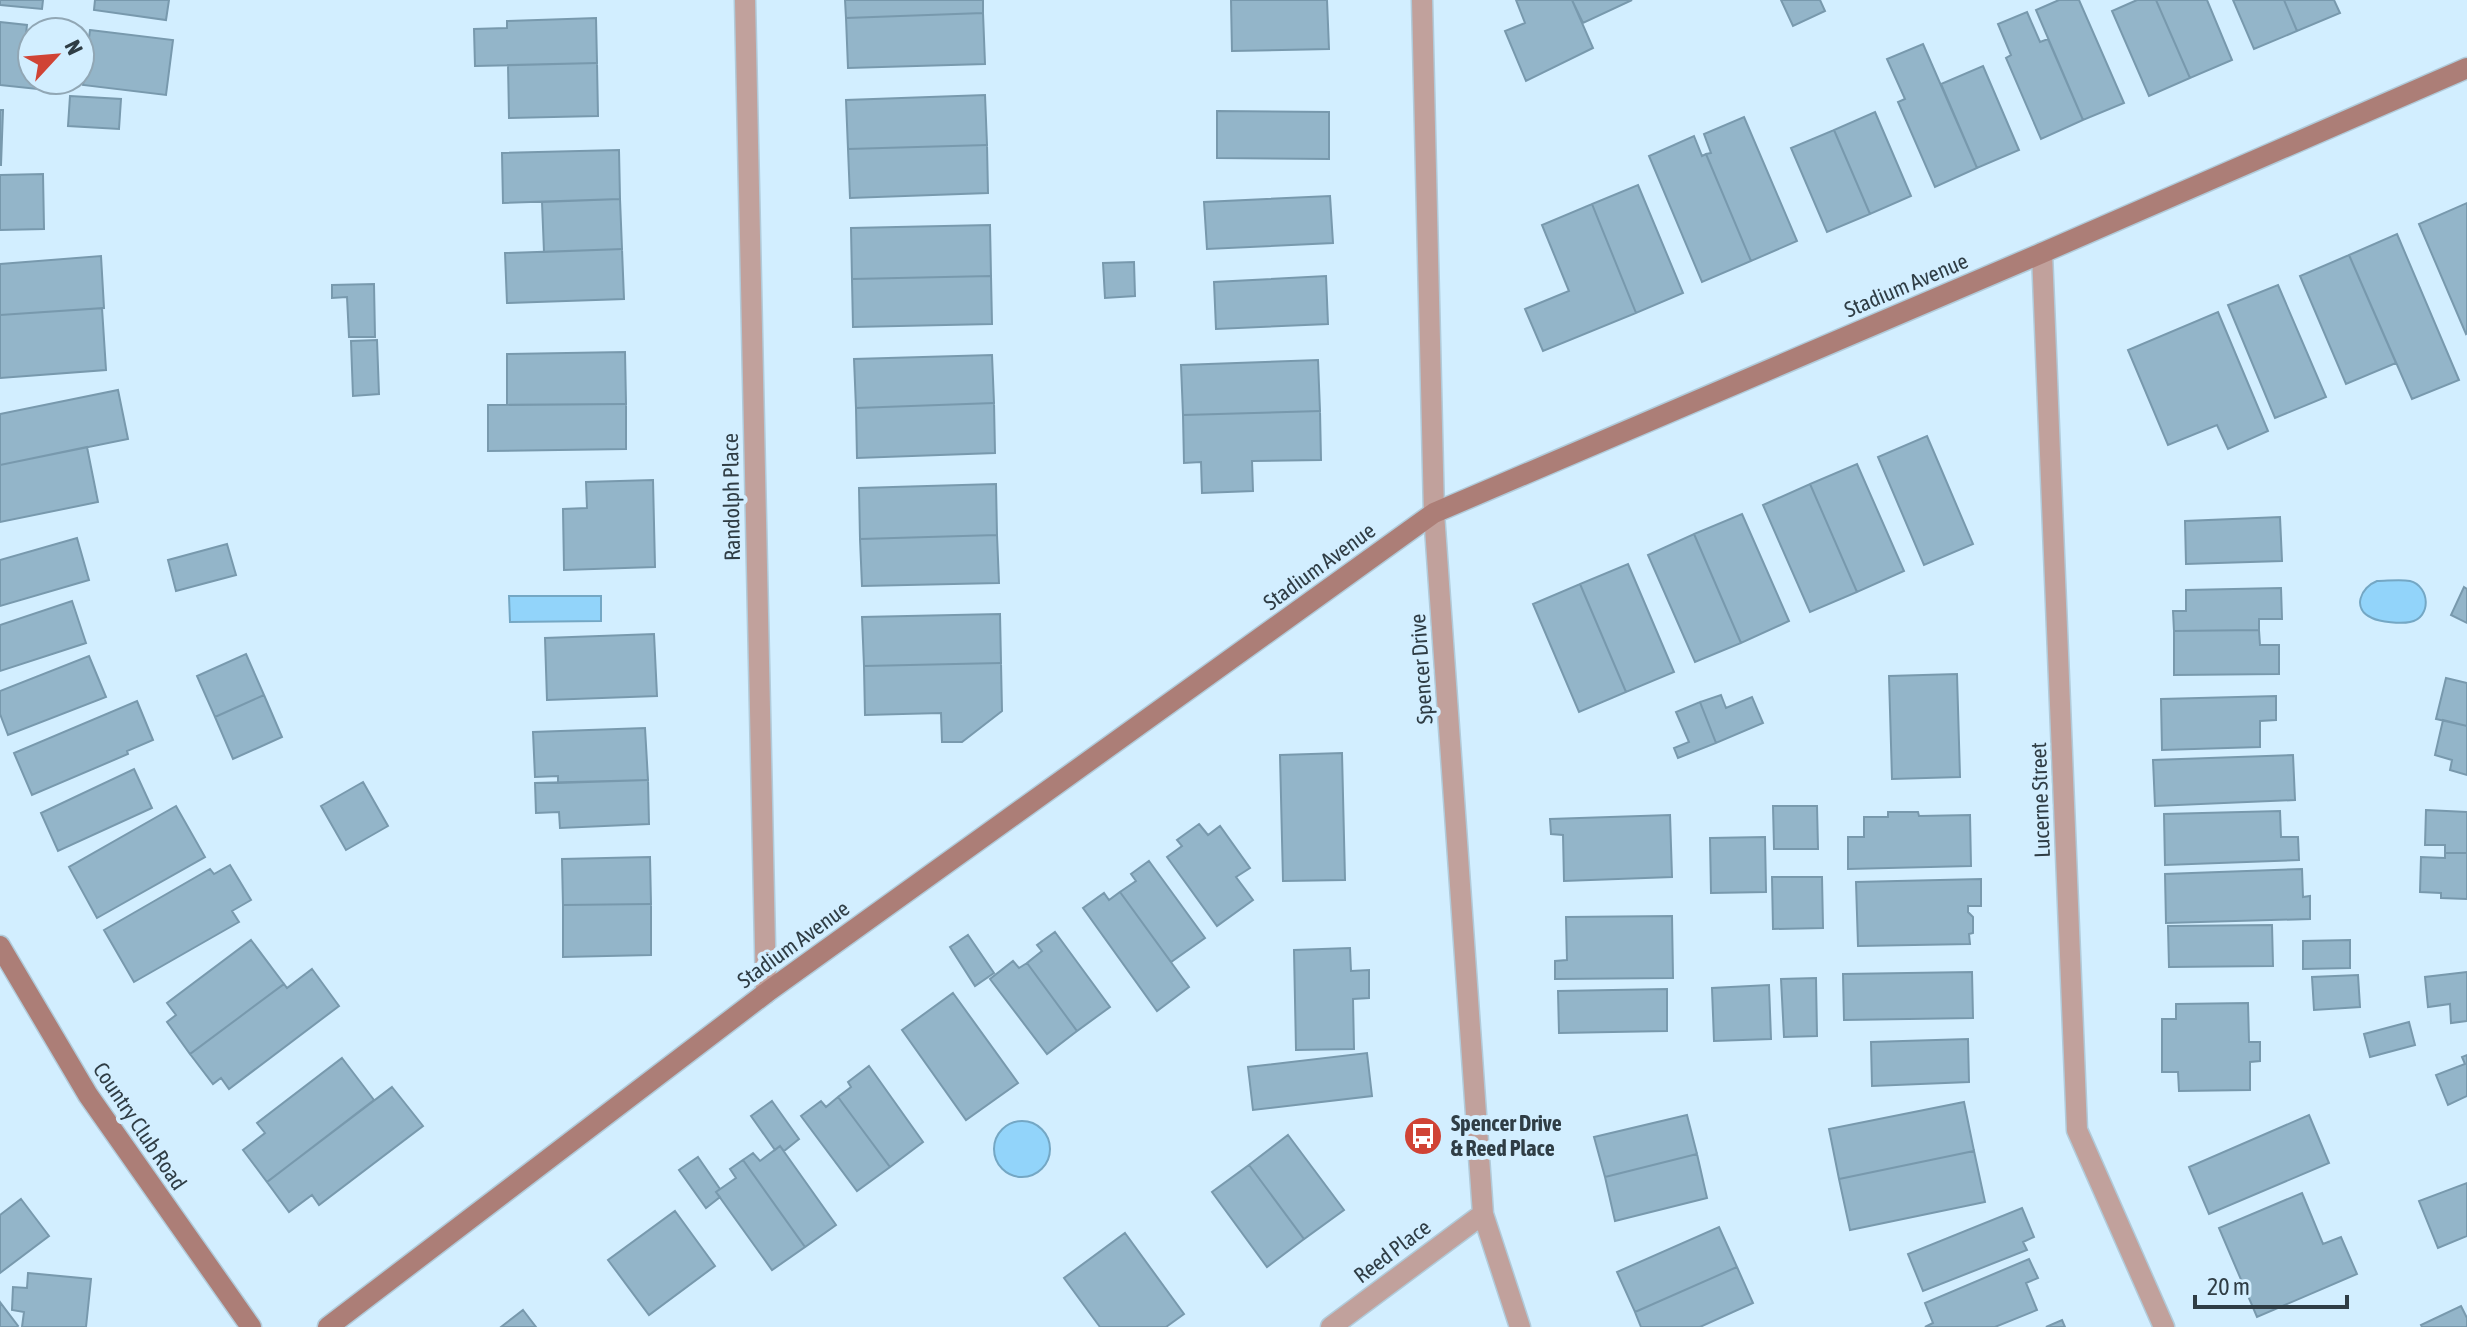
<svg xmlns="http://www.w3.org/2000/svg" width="2467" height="1327" font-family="'Asap Condensed',sans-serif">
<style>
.water{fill:#92d4fa;stroke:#74a7c4;stroke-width:2}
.building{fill:#93b5c9;stroke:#7899ad;stroke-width:2}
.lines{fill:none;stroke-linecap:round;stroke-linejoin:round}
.street-casing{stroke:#b1cbda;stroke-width:23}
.secondary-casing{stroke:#b1cbda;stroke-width:23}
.street{stroke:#c1a19c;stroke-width:20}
.secondary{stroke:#ac7e77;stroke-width:20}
.labels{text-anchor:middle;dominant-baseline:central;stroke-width:8;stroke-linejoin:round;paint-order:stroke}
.street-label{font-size:22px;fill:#2f3d45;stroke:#d2eeff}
.poi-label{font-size:22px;font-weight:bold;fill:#2f3d45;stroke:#d2eeff;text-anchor:start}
</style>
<rect width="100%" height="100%" fill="#d2eeff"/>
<path class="water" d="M2377,581C2387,581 2400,579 2410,581C2430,586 2432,618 2410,622C2401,624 2380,622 2372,618C2351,609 2361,587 2377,581Z
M601,596V621L510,622L509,596Z
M994 1149a28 28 0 1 1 56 0a28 28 0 1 1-56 0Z"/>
<path class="building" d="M0,0H43L42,9L0,5Z
M95,0H169L166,20L94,10Z
M845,0H983V13L846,18Z
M1231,0H1327L1329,49L1232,51Z
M1516,0H1572L1593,48L1526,81L1505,31L1525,23Z
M1572,0H1632L1583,23Z
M1781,0H1820L1825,11L1793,26Z
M2059,0H2079L2124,103L2083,120L2036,10Z
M2137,0H2156L2190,78L2149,96L2112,11Z
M2156,0H2207L2232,60L2190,78Z
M2233,0H2284L2297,31L2254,49Z
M2284,0H2334L2340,13L2297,31Z
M2027,12L2040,42L2048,39L2083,120L2041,139L2006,58L2011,55L1998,24Z
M983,13L985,64L848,68L846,18Z
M596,18L597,63L475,66L474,29L507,28V21Z
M0,22L27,25L24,52L32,53V80H57L56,91L0,85Z
M90,30L173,40L166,95L83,85Z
M1923,44L1977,168L1935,187L1898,102L1905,99L1887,59Z
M597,63L598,116L509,118L508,65Z
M1983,66L2019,150L1977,168L1941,84Z
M985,95L987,145L848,149L846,100Z
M70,96L121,99L119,129L68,126Z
M0,110H3L1,165H0Z
M1217,111L1329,112V159L1217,158Z
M1875,112L1911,196L1870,214L1834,130Z
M1744,117L1797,241L1751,261L1706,154L1711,153L1704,134Z
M1834,130L1870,214L1827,232L1791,148Z
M1694,136L1702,156L1706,154L1751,261L1702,282L1649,156Z
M987,145L988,193L850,198L848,149Z
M619,150L620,199L503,203L502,153Z
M43,174L44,229L0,230V175Z
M1638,185L1683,293L1636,313L1592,204Z
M1330,196L1333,243L1207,249L1204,202Z
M620,199L622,249L544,252L542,202Z
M2467,203V333L2466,334L2419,224Z
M1592,204L1636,313L1543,351L1525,309L1569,291L1542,225Z
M990,225L991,276L852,279L851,228Z
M2397,234L2459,380L2412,399L2349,255Z
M622,249L624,299L507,303L505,253Z
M2349,255L2396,363L2346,384L2300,276Z
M101,256L104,308L0,315V264Z
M1134,262L1135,296L1105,298L1103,263Z
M991,276L992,324L853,327L852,279Z
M1326,276L1328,324L1216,329L1214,282Z
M374,284L375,337H349L347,297L332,298V285Z
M2278,285L2326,397L2275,418L2228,305Z
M102,308L106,370L0,378V315Z
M2218,312L2268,431L2228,449L2217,425L2168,445L2128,350Z
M377,340L379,394L353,396L351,341Z
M625,352L626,404L507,405V354Z
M992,355L994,403L856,408L854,359Z
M1318,360L1320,411L1183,415L1181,365Z
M118,390L128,439L0,465V414Z
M994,403L995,453L857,458L856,408Z
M626,404V449L488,451V405Z
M1320,411L1321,460L1252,461L1253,491L1202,493L1201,462L1184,463L1183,415Z
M1927,436L1973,544L1924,565L1878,457Z
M87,447L98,502L0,522V465Z
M1857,464L1904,571L1857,592L1810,484Z
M653,480L655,567L564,570L563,509L587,508L586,482Z
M996,484L997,535L860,539L859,488Z
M1810,484L1857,592L1810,612L1763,505Z
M1742,514L1789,621L1741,643L1694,534Z
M2280,517L2282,561L2186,564L2185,521Z
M1694,534L1741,643L1695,662L1648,555Z
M997,535L999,583L862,586L860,539Z
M77,538L89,580L0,606V560Z
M227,544L236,575L176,591L168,560Z
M1628,564L1674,672L1626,692L1580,584Z
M1580,584L1626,692L1579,712L1533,604Z
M2464,587L2467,589V623L2451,615Z
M2281,588L2282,619H2259V630L2174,631L2173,611H2186V590Z
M72,601L86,643L0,671V625Z
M1000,614L1001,663L864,666L862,617Z
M2259,630L2260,645H2279V674L2174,675V631Z
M654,634L657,696L547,700L545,638Z
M246,654L264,695L215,717L197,676Z
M89,656L106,697L8,735L0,714V691Z
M1001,663L1002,711L962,742H942L941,713L865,715L864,666Z
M1957,674L1960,777L1892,779L1889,676Z
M2446,678L2467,683V726L2436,719Z
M264,695L282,737L233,759L215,717Z
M1721,695L1726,708L1752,697L1763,723L1716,743L1700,702Z
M2276,696V720L2260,721V747L2162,750L2161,699Z
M137,701L153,740L127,751L128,754L32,795L14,753Z
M1700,702L1716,743L1678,758L1674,748L1689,742L1676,712Z
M2443,720L2467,726V775L2450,770L2452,760L2435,755Z
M645,728L648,780L558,783V776L535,777L533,732Z
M1342,753L1345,880L1283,881L1280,755Z
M2293,755L2295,800L2155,806L2153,760Z
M134,769L152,808L58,851L41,813Z
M648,780L649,824L560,828L559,812L536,813L535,783Z
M363,782L388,826L346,850L321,806Z
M176,806L205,857L97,918L69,867Z
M1773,806H1817L1818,849H1774Z
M2426,810L2467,812V853H2445V845H2425Z
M2280,811L2281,837H2298L2299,860L2165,865L2164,814Z
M1888,812H1918L1919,816L1970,815L1971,866L1848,869V837H1864V817H1888Z
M1670,815L1672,877L1564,881L1563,835L1551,834L1550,819Z
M1199,824L1208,835L1220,826L1250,868L1236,877L1253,900L1217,926L1167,857L1182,846L1177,840Z
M1765,837L1766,892L1711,893L1710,838Z
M2445,853H2467V899L2441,898V893L2420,892L2421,857L2445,858Z
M650,857L651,904L563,905L562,859Z
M1149,861L1205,938L1171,962L1120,892L1136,881L1131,874Z
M230,865L251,900L232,911L239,922L134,982L104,930L210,869L214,874Z
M2302,869L2303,897L2310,896V919L2166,923L2165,874Z
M1772,877H1822L1823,928L1773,929Z
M1981,879V906H1968V912L1973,917V933L1969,934L1970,944L1858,946L1856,882Z
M1120,892L1189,987L1157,1011L1083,908L1104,893L1109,900Z
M651,904V955L563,957V905Z
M1672,916L1673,978L1555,979V961L1567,960L1566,917Z
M2272,925L2273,966L2169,967L2168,926Z
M1055,932L1110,1007L1077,1031L1027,963L1042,951L1037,945Z
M968,935L994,973L975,986L950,947Z
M251,940L284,984L190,1054L167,1022L176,1015L167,1003Z
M2350,940V968L2303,969V941Z
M1350,948L1351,971L1369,970V998L1353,999L1354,1049L1296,1050L1294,950Z
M1013,961L1019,968L1027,963L1077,1031L1047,1054L990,979Z
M312,969L339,1006L229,1089L221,1078L213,1084L190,1054L284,984L287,988Z
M1972,972L1973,1018L1844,1020L1843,974Z
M2467,972V1021L2451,1023L2450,1004L2428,1007L2425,977Z
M2358,975L2360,1007L2314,1010L2312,977Z
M1816,978L1817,1036L1784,1037L1781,979Z
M1769,985L1771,1039L1714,1041L1712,988Z
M1667,989V1031L1559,1033L1558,991Z
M953,993L1018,1083L966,1120L902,1030Z
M2248,1003L2249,1042H2260V1061L2250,1062V1090L2179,1091L2178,1072H2162V1019H2176V1004Z
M2409,1022L2415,1045L2370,1057L2364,1034Z
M1968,1039L1969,1082L1872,1086L1871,1042Z
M1367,1053L1372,1096L1253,1110L1248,1067Z
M2467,1055V1096L2448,1105L2436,1075L2465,1064L2462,1057Z
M342,1058L374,1100L267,1182L243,1150L265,1133L257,1123Z
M869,1066L923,1142L890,1167L838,1097L851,1087L848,1082Z
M392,1087L423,1126L319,1205L312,1195L289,1212L267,1182Z
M838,1097L890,1167L857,1191L801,1116L821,1101L826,1107Z
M772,1101L799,1139L784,1151L780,1146L775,1150L751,1116Z
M1964,1102L1974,1151L1839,1179L1829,1129Z
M1687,1115L1697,1154L1605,1177L1594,1137Z
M2309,1115L2329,1163L2209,1214L2189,1167Z
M1288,1135L1344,1210L1304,1239L1249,1165Z
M780,1146L836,1225L805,1247L743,1160L753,1153L760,1161Z
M1974,1151L1985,1202L1850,1230L1839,1179Z
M1697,1154L1707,1198L1615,1221L1605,1177Z
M698,1157L720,1189L716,1192L720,1197L706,1208L679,1170Z
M743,1160L805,1247L772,1270L716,1192L736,1178L730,1169Z
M1249,1165L1304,1239L1267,1267L1212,1192Z
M2467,1183V1236L2438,1248L2419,1201Z
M2302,1193L2323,1244L2341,1237L2357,1274L2257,1317L2219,1228Z
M21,1199L49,1236L0,1273V1215Z
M2022,1208L2034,1237L2023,1242L2027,1250L1923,1291L1908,1254Z
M675,1211L715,1266L649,1315L608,1260Z
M1719,1227L1737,1267L1635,1312L1617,1272Z
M1125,1233L1184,1314L1166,1327H1100L1064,1278Z
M2029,1259L2038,1278L2026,1283L2037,1310L1995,1327H1925L1933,1323L1925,1303Z
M1737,1267L1753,1303L1700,1327H1641L1635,1312Z
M28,1273L91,1279L86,1327H22L24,1312L12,1310L13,1287L27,1288Z
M0,1302L18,1326L17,1327H0Z
M2461,1306L2467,1318V1327H2422L2421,1325Z
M523,1310L536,1327H501Z
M2062,1320L2065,1327H2046Z"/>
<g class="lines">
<g class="street-casing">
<path id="street" d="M745,0L766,993
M1422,0L1434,513L1483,1214L1520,1327
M2042,253L2077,1130L2164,1327
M1331,1327L1483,1214"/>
</g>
<g class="secondary-casing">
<path id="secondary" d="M0,946L88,1095L251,1327
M328,1327L766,993L1434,513L2042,253L2467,68"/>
</g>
<use href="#street" class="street"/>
<use href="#secondary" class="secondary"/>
</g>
<defs>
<g id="bus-disc" transform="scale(2)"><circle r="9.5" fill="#d04335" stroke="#d2eeff"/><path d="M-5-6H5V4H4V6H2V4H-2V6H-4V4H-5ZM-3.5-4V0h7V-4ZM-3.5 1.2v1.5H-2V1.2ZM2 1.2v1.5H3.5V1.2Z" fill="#fff"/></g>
</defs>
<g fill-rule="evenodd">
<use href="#bus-disc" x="1423" y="1136"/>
</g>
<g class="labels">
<g class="street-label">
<text transform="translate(1906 285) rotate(-23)">Stadium Avenue</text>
<text transform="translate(731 497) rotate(-91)">Randolph Place</text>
<text transform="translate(1319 566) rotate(-36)">Stadium Avenue</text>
<text transform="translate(1421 669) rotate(-94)">Spencer Drive</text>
<text transform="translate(2040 800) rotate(-92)">Lucerne Street</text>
<text transform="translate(793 944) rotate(-36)">Stadium Avenue</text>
<text transform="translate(140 1126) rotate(56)">Country Club Road</text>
<text transform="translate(1392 1251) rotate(-37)">Reed Place</text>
</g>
<g class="poi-label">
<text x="1451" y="1123">Spencer Drive<tspan x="1451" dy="25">&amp; Reed Place</tspan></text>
</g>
</g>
<g transform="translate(56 56) rotate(64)"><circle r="38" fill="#d2eeff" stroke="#91a7b5" stroke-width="2"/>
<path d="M0-6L14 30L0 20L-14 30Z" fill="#d04335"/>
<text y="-12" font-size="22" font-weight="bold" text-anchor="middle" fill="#2f3d45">N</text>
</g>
<path d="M2195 1295v12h152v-12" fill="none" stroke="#2f3d45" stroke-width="4"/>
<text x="2207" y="1295" font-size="24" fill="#2f3d45" stroke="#d2eeff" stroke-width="6" paint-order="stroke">20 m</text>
</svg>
